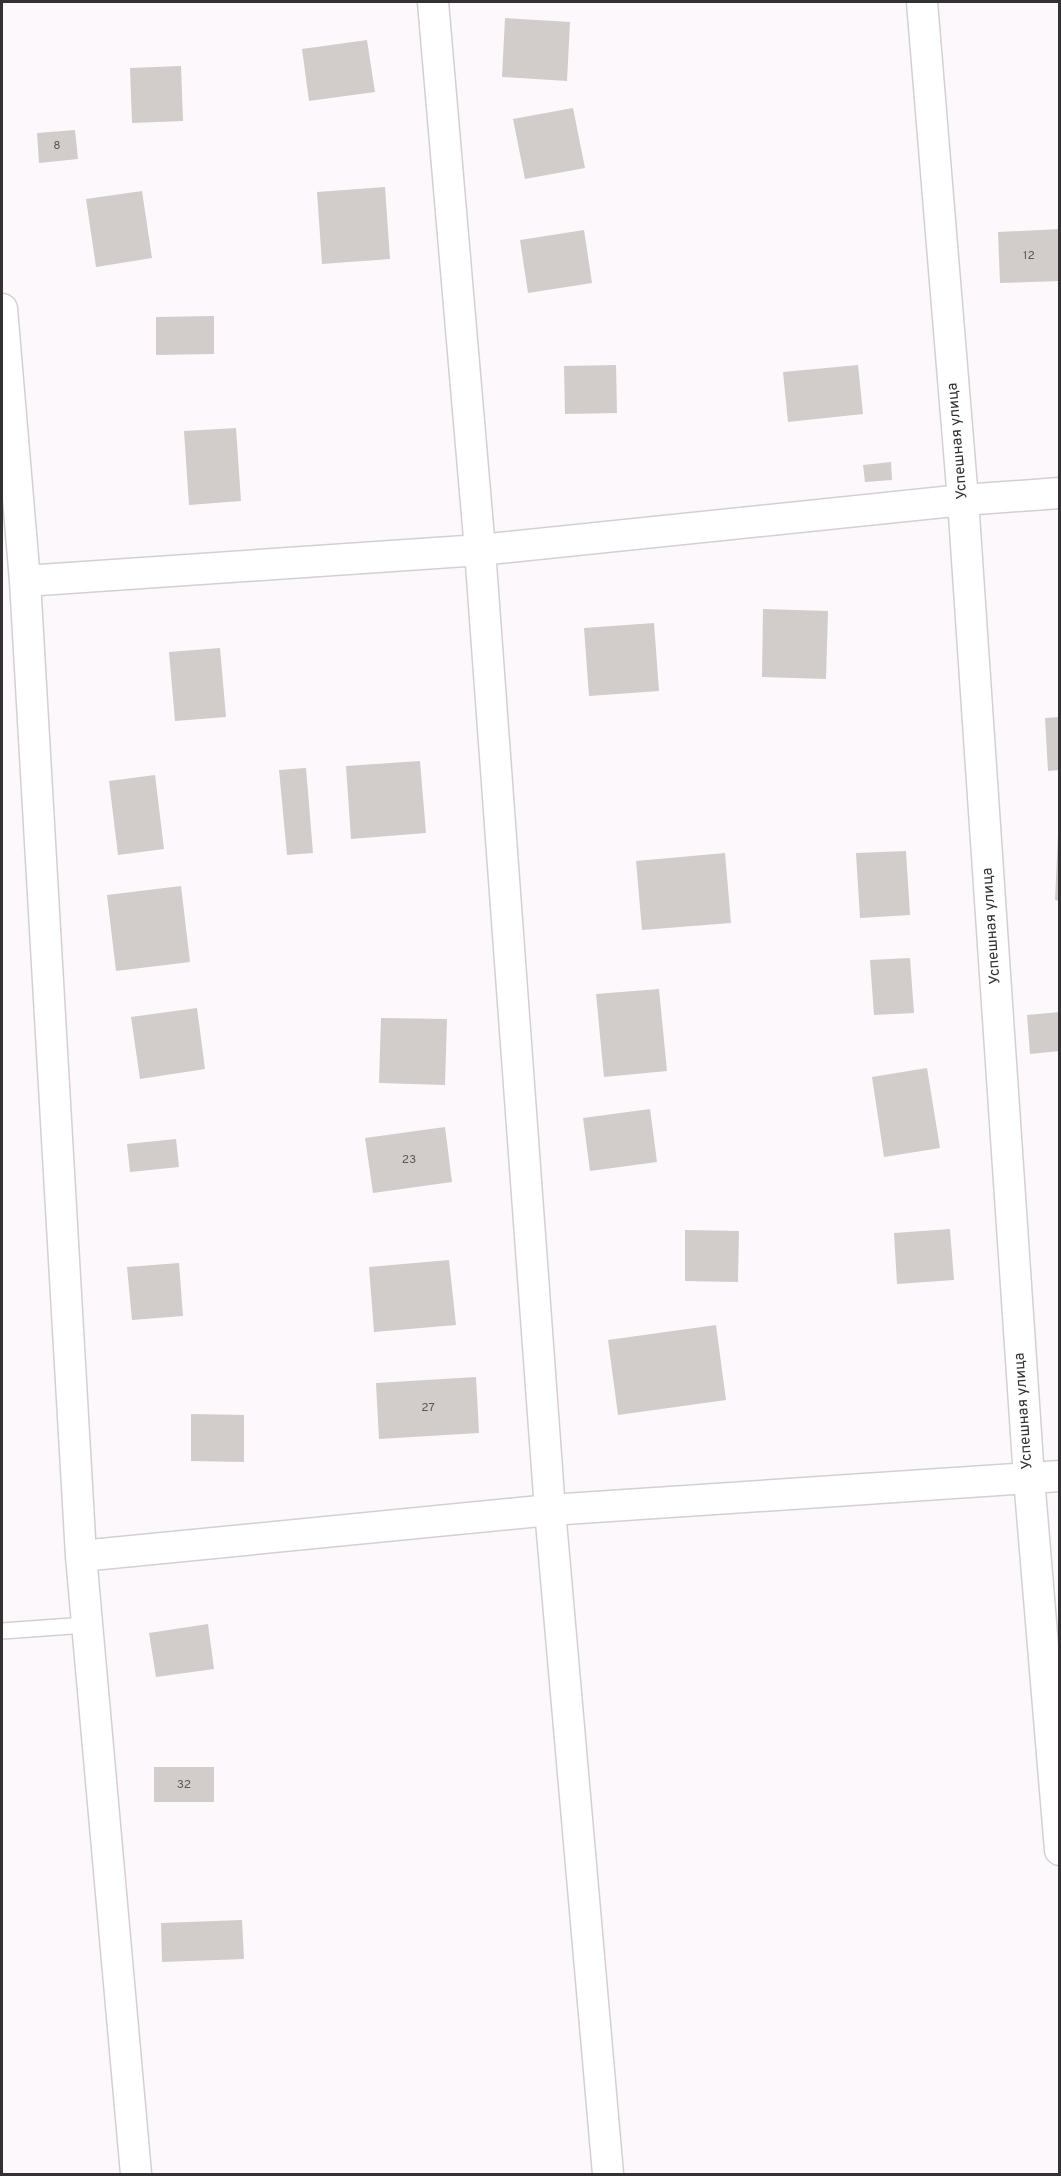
<svg xmlns="http://www.w3.org/2000/svg" width="1061" height="2176" font-family="Overpass,sans-serif">
<style>
.building{fill:#d2cdcb}
.lines{fill:none;stroke-linecap:round;stroke-linejoin:round}
.service-casing{stroke:#d3d0d4;stroke-width:18}
.minor-casing{stroke:#d3d0d4;stroke-width:33}
.service{stroke:#fff;stroke-width:15}
.minor{stroke:#fff;stroke-width:30}
.labels{text-anchor:middle;dominant-baseline:central;stroke-width:4.5;stroke-linejoin:round;paint-order:stroke}
.number-label{font-size:12px;fill:#5b5859}
.street-label{font-size:15px;fill:#333133;stroke:#fff}
</style>
<rect width="100%" height="100%" fill="#fcf8fc"/>
<path class="building" d="M505,18L570,22L567,81L502,77Z
M367,40L375,92L309,101L302,49Z
M181,66L183,121L132,123L130,68Z
M573,108L585,168L525,179L513,119Z
M75,130L78,159L39,163L37,133Z
M385,187L390,259L322,264L317,192Z
M142,191L152,258L96,267L86,199Z
M1060,229V281L1000,283L998,232Z
M584,230L592,283L528,293L520,240Z
M214,316V354L156,355V317Z
M616,365L617,413L565,414L564,366Z
M858,365L863,414L788,422L783,372Z
M236,428L241,501L189,505L184,431Z
M891,462L892,480L865,482L863,465Z
M763,609L828,611L826,679L762,677Z
M654,623L659,691L589,696L584,628Z
M220,648L226,717L175,721L169,652Z
M1060,717V770L1048,771L1045,718Z
M420,761L426,833L351,839L346,766Z
M306,768L313,853L287,855L279,770Z
M155,775L164,849L118,855L109,781Z
M1058,835H1060V901L1055,900Z
M906,851L910,915L860,918L856,853Z
M725,853L731,923L642,930L636,861Z
M181,886L190,962L116,971L107,895Z
M910,958L914,1013L874,1015L870,960Z
M659,989L667,1071L604,1077L596,994Z
M197,1008L205,1069L140,1079L131,1017Z
M1060,1012V1051L1030,1054L1027,1015Z
M381,1018L447,1019L445,1085L379,1083Z
M927,1068L940,1148L884,1157L872,1077Z
M650,1109L657,1162L590,1171L583,1118Z
M445,1127L452,1182L373,1193L365,1138Z
M176,1139L179,1167L130,1172L127,1144Z
M950,1229L954,1280L897,1284L894,1233Z
M685,1230L739,1231L738,1282L685,1281Z
M449,1260L456,1325L374,1332L369,1267Z
M179,1263L183,1316L132,1320L127,1267Z
M716,1325L726,1400L618,1415L608,1340Z
M476,1377L479,1433L379,1439L376,1383Z
M191,1414L244,1415V1462L191,1461Z
M208,1624L214,1669L156,1677L149,1633Z
M154,1767H214V1802H154Z
M242,1920L244,1959L162,1962L161,1923Z"/>
<g class="lines">
<g class="service-casing">
<path id="service" d="M2,1631L86,1625"/>
</g>
<g class="minor-casing">
<path id="minor" d="M433,2L480,550L550,1510L608,2174
M922,2L963,500L1029,1478L1060,1850
M2,309L25,581L81,1556L136,2174
M25,581L480,550L963,500L1060,493
M81,1556L550,1510L1060,1476"/>
</g>
<use href="#service" class="service"/>
<use href="#minor" class="minor"/>
</g>
<g class="labels">
<g class="number-label">
<text x="57" y="146">8</text>
<text x="1029" y="256">12</text>
<text x="409" y="1160">23</text>
<text x="428" y="1408">27</text>
<text x="184" y="1785">32</text>
</g>
<g class="street-label">
<text transform="translate(958 441) rotate(-95)">Успешная улица</text>
<text transform="translate(992 926) rotate(-94)">Успешная улица</text>
<text transform="translate(1024 1411) rotate(-94)">Успешная улица</text>
</g>
</g>
<rect width="1061" height="2176" fill="none" stroke="#333133" stroke-width="6"/>
</svg>
